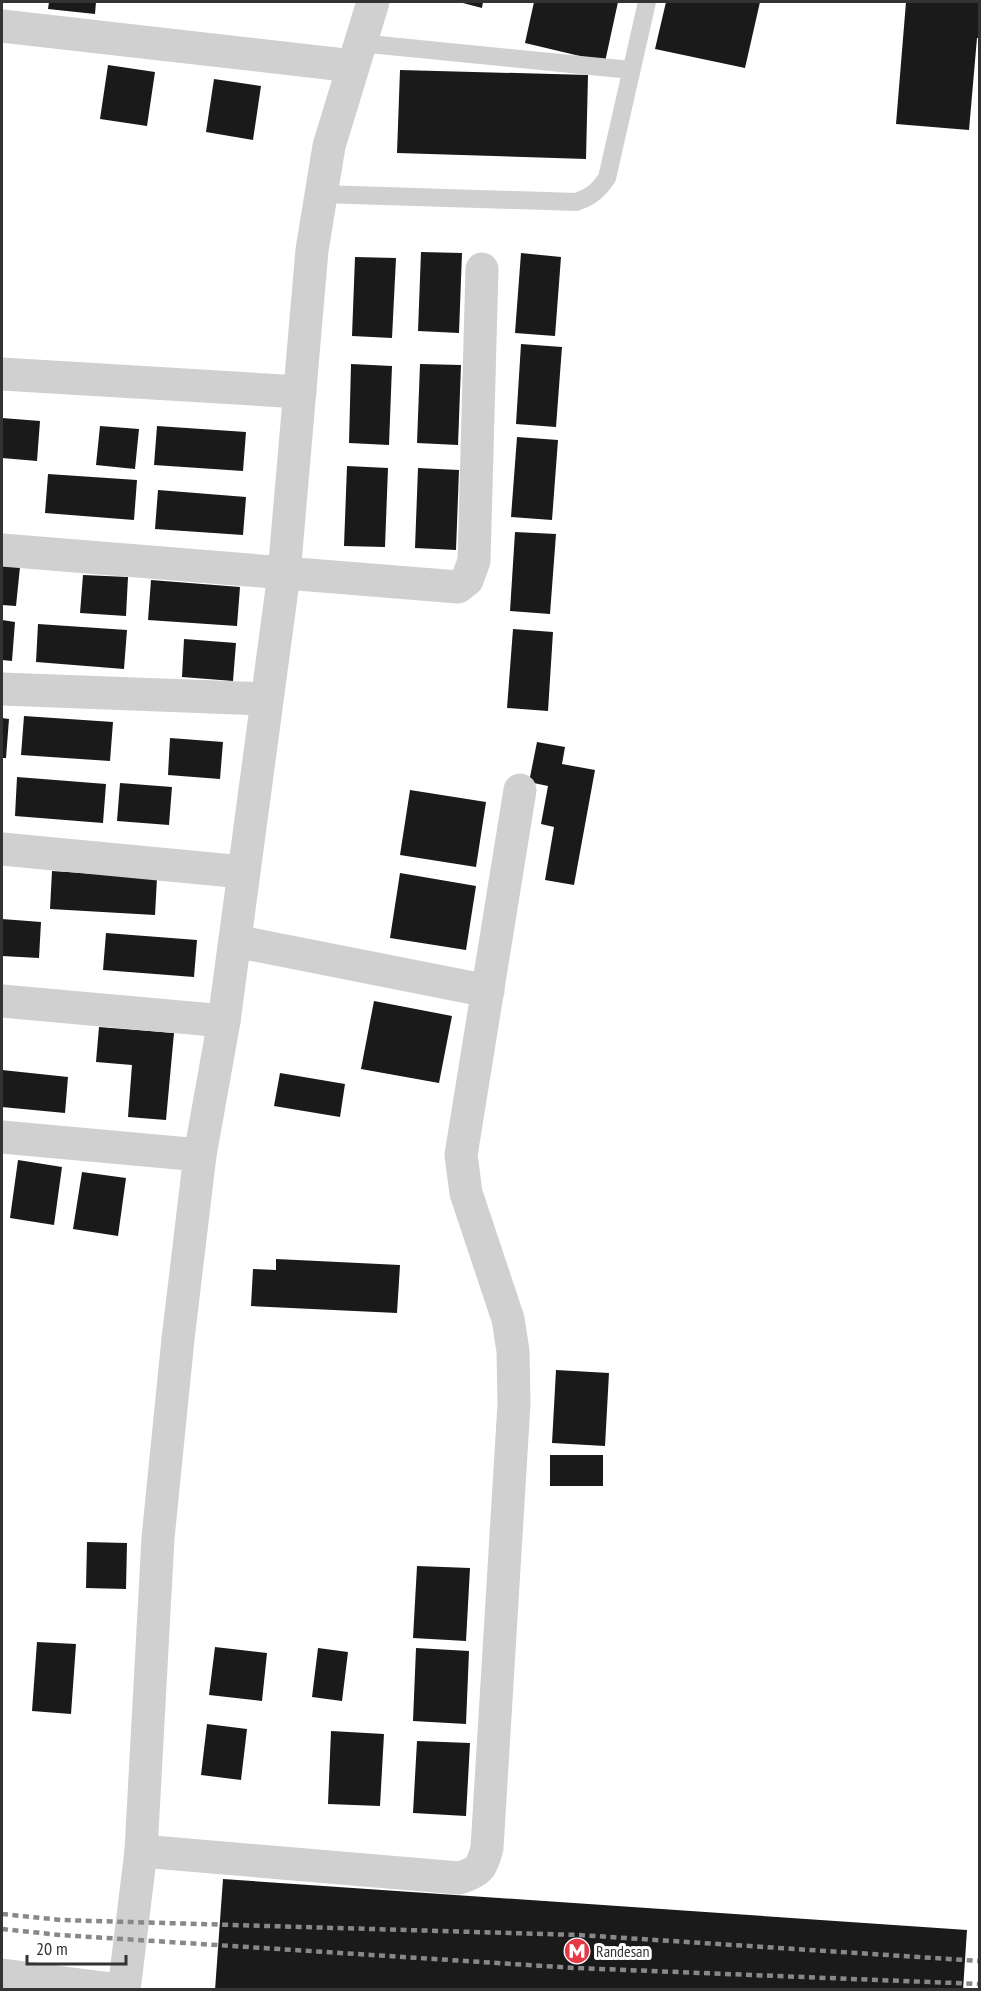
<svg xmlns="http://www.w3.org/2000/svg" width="981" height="1991" font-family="'PT Sans Narrow',sans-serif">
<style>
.building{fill:#1a1a1a}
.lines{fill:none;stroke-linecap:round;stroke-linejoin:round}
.service{stroke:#d0d0d0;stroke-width:18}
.minor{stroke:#d0d0d0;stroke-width:33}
.tertiary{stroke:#d0d0d0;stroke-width:33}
.rail{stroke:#888;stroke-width:4.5;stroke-dasharray:6 4.5;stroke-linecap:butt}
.labels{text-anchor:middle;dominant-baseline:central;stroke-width:6;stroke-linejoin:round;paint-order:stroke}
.poi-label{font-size:16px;fill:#333;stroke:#fff;text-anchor:start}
</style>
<rect width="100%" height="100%" fill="#fff"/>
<path class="building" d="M49,2H96L95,14L48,9Z
M459,2H483L482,8Z
M534,2H618L605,62L525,43Z
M666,2H760L745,68L655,49Z
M906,2H980V38H977L969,130L896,124Z
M108,65L155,72L147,126L100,119Z
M400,70L588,75L586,159L397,153Z
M214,79L261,86L253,140L206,132Z
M421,252L462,253L459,333L418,331Z
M521,253L561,257L555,336L515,333Z
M355,257L396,258L392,338L352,336Z
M521,344L562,347L556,427L516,424Z
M351,364L392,366L389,445L349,443Z
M420,364L461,365L458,445L417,443Z
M2,418L40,421L37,461L2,458Z
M100,426L139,429L135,469L96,465Z
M157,426L246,432L243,471L154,465Z
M517,437L558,440L552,520L511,517Z
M347,466L388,468L385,547L344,546Z
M418,468L459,470L456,550L415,548Z
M48,474L137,480L134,520L45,513Z
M158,490L246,497L243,535L155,529Z
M515,532L556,534L550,614L510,611Z
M2,565L20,567L16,606L2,605Z
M83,575L128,577L126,616L80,613Z
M151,580L240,587L237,626L148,620Z
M2,620L15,622L12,661L2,660Z
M38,624L127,630L124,669L36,662Z
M513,629L553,632L548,711L507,708Z
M184,639L236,643L233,681L182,677Z
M24,716L113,722L110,761L21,755Z
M2,718L9,719L6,758H2Z
M170,738L223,742L220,779L168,775Z
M537,742L565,747L562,764L595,770L574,885L545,880L554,827L541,824L548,786L529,782Z
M17,777L106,784L103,823L15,816Z
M120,783L172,787L169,825L117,821Z
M410,790L486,802L476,867L400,855Z
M52,871L157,878L155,915L50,909Z
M400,873L476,886L466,950L390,938Z
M2,919L41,922L39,958L2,956Z
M106,933L197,940L194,977L103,970Z
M374,1001L452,1016L439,1083L361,1069Z
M99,1027L174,1033L166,1120L128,1117L132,1065L96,1062Z
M2,1070L68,1077L65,1113L2,1107Z
M280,1073L345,1084L340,1117L274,1106Z
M18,1160L62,1167L54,1225L10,1218Z
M82,1172L126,1178L118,1236L73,1229Z
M276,1259L400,1265L397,1313L251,1306L253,1269L276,1270Z
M556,1370L609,1373L605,1446L552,1443Z
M550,1455H603V1486H550Z
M87,1542L127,1543L126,1589L86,1588Z
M417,1566L470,1568L466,1641L413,1638Z
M37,1642L76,1644L71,1714L32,1711Z
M215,1647L267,1653L262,1701L209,1695Z
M318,1648L348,1652L342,1701L312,1697Z
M416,1648L469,1651L466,1724L413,1721Z
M207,1724L247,1729L241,1780L201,1775Z
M331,1731L384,1734L380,1806L328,1804Z
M417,1741L470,1743L466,1816L413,1813Z
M223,1879L967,1930L963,1990H215Z"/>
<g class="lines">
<path class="service" d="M359,43L631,70
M321,194L576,202C591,197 598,191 607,178L647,2"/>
<path class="minor" d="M2,26L353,66
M2,374L300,392
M2,550L458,587L467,580L474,561L482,269
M2,689L266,699
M2,849L243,872
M235,941L488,991
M2,1001L224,1021
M2,1137L200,1155
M141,1851L459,1878C479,1872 482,1868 487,1848L514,1404L513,1351L508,1319L466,1193L461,1155L520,790"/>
<path class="tertiary" d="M2,1975L120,1990
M124,1990L141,1851L158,1538L178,1339L200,1155L224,1021L284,574L312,250L329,146L373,2"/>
<path class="rail" d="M2,1914L61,1920L579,1935L980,1961
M2,1929L60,1935L575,1968L980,1984"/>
</g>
<defs>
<g id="metro-disc" transform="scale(1.35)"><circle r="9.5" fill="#e63946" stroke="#fff"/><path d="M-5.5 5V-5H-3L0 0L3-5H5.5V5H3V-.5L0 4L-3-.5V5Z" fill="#fff"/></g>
</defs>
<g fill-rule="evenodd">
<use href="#metro-disc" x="577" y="1951"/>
</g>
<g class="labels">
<g class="poi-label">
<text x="596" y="1951">Randesan</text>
</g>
</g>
<rect width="981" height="1991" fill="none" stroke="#333333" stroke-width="6"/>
<path d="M27 1955v9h99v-9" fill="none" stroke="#333333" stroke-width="3"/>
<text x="36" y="1955" font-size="18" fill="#333333" stroke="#ffffff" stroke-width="4.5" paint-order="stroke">20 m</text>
</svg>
